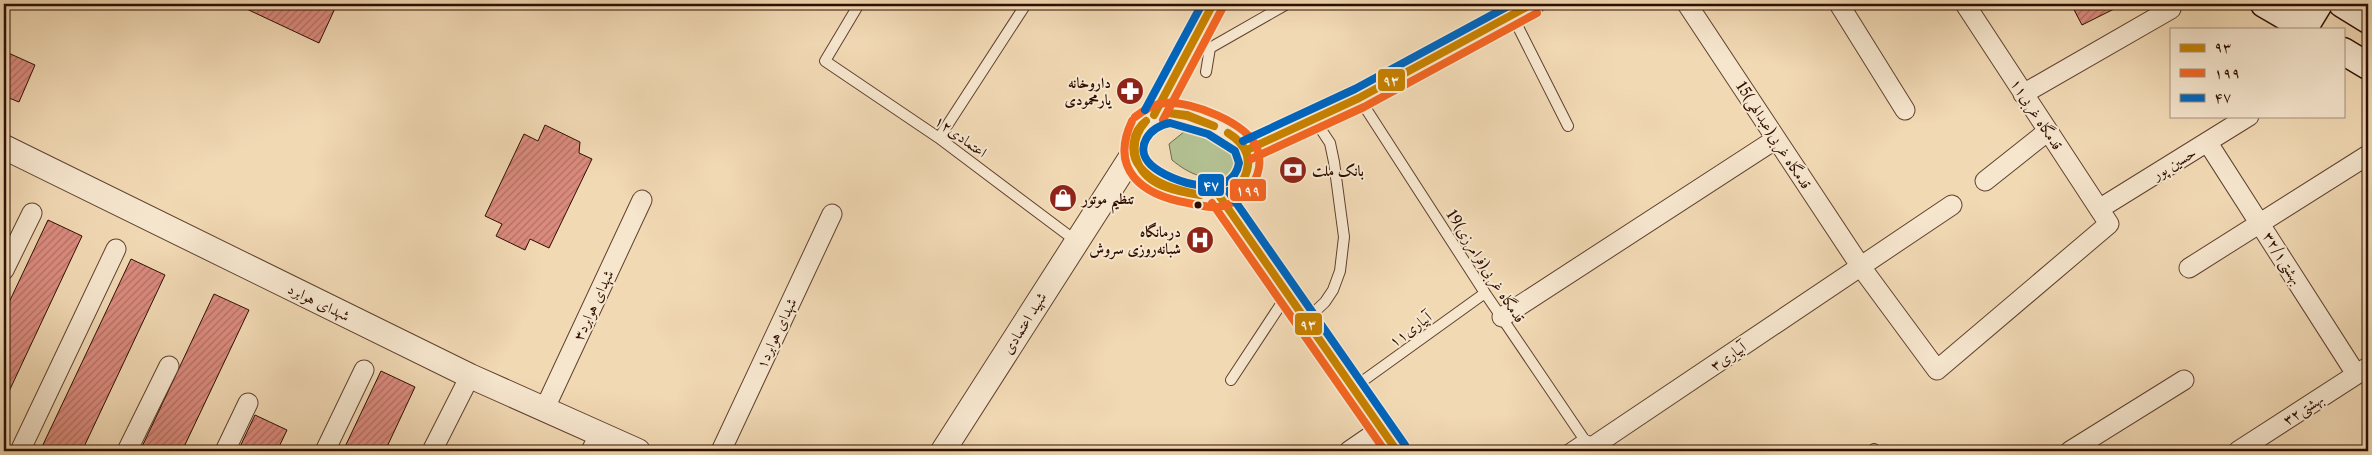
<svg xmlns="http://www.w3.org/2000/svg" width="2372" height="455" font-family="'Libre Caslon Text',Amiri,serif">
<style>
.grass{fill:#b3c092;stroke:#70674a}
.building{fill:url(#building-hatch);stroke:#2e0e01}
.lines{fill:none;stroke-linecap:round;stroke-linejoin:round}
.service-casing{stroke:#5f412e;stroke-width:12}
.minor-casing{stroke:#5f412e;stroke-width:21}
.tertiary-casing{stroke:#5f412e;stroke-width:26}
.secondary-casing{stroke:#2e0e01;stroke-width:29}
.service{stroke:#f6e6ce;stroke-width:10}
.minor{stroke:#f6e6ce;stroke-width:19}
.tertiary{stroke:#f6e6ce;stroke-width:24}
.secondary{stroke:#f6e6ce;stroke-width:26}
.bus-1-casing{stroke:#f6e6ce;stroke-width:11}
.bus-2-casing{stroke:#f6e6ce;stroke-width:11}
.bus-3-casing{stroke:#f6e6ce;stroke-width:11}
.bus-1{stroke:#c58000;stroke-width:8}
.bus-2{stroke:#f26522;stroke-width:8}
.bus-3{stroke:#0065bd;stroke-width:8}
.bus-dot{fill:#2e0e01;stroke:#f6e6ce;stroke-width:2}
.labels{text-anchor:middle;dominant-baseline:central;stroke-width:4;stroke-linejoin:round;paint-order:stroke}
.poi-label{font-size:15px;font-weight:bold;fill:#2e0e01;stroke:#f6e6ce;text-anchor:end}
.street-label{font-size:15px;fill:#2e0e01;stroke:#f6e6ce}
.line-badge{stroke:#f6e6ce;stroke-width:2}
.badge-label{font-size:14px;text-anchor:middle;font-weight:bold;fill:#fff}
</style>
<defs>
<pattern id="building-hatch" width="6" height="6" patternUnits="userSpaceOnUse" patternTransform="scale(1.25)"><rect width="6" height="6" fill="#db8b7e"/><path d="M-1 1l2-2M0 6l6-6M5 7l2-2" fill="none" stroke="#b27065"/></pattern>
</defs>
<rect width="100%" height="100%" fill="#f1d9b4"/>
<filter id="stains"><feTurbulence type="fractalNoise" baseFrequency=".004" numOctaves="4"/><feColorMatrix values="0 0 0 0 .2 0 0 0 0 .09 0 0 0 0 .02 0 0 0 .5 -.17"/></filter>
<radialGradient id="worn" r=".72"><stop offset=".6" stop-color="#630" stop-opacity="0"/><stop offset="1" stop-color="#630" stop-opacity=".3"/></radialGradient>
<path class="grass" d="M1185,131L1209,135L1231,149L1235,163L1230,175C1208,183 1189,174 1172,160L1169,144Z"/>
<path class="building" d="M236,4H337L319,43Z
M2071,4H2124L2082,25Z
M4,51L35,65L19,102L4,96Z
M545,125L580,142L579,153L592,159L549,248L530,239L525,250L496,236L502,224L485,216L524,134L538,141Z
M48,220L82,236L4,402V313Z
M131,259L165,275L82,451H40Z
M214,294L249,310L182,451H140Z
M381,371L415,387L385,451H343Z
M255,415L287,430L277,451H238Z"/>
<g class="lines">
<g class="service-casing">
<path id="service" d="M859,4L825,61L939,138L1076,241
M1512,15L1568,126
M1190,49L1210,48L1287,4
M1206,72L1210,48
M1359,98L1485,293L1584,439L1595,445
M939,138L1026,4
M1306,320L1325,302L1333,290L1340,271L1344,237L1334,162L1330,143L1314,119
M1231,380L1287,295
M1353,388L1485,293
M1566,451L1584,439
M1871,451L1874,449"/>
</g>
<g class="minor-casing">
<path id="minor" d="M1687,4L1861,267L1937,370L2109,224L1965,4
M1839,4L1905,110
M2023,94L2171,9
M2208,143L2356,374
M1985,181L2048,131
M2099,209L2249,116
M2189,268L2368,155
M4,270L32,213
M1502,317L1776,139
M544,410L642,200
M1595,445L1952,205
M20,451L116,249
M127,451L169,366
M225,451L248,403
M325,451L364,370
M432,451L470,376
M591,451L600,433
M721,451L832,214
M1349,451L1381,429
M2070,451L2184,380
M2238,451L2368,367"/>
</g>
<g class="tertiary-casing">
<path id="tertiary" d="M1170,113C1193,117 1222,124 1240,140C1263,161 1239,199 1209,196C1190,194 1167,190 1151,179C1128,164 1126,125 1155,115C1160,114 1165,113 1170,113Z
M1154,115L1213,4
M4,147L470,376L638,451
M1247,150L1359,98L1532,4
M1220,197L1397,451
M943,451L1133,154"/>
</g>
<g class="secondary-casing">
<path id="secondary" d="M2264,4L2307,29
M2342,4L2368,20
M2305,27L2319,4
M2343,51L2368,66"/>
</g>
<use href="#service" class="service"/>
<use href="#minor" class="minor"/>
<use href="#tertiary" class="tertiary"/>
<use href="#secondary" class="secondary"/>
<g class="bus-1-casing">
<path id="bus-1" d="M1169,113L1187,116L1214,126
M1169,113L1187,115L1214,126
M1154,115L1213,4
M1228,133C1247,144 1254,161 1243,180
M1228,133C1247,145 1253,160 1243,180
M1247,150L1359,98L1532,4
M1140,167C1154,185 1179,190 1200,195
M1140,167C1151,187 1179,192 1200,195
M1140,167C1129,154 1132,131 1146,121
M1140,167C1131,151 1134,135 1146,121
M1220,197L1397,451"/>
</g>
<g class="bus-2-casing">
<path id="bus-2" d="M1163,120L1222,9
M1132,121C1109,170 1142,195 1188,203C1198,205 1208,208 1218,207C1244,204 1267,175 1257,148C1247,123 1192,101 1165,103C1153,104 1144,110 1135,117
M1251,159L1364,107L1537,13
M1212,203L1385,451"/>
</g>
<g class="bus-3-casing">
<path id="bus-3" d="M1145,110L1202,4
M1170,123L1208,134L1235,151L1239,163C1232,202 1171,183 1151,165C1133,148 1150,126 1170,123Z
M1243,141L1355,89L1512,4
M1228,191L1405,445"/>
</g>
<use href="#bus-1" class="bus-1"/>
<use href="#bus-2" class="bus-2"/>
<use href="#bus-3" class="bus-3"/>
</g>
<defs>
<g id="pharmacy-disc" transform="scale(1.4375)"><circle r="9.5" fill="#8f2418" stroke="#f6e6ce"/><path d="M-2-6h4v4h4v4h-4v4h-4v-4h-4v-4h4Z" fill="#fff"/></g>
<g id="bank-disc" transform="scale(1.4375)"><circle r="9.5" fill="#8f2418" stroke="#f6e6ce"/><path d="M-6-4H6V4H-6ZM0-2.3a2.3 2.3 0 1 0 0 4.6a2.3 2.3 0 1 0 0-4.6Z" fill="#fff"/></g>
<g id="shop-disc" transform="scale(1.4375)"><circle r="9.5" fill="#8f2418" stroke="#f6e6ce"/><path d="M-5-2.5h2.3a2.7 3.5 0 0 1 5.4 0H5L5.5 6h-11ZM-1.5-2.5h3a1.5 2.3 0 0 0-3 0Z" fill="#fff"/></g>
<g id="hospital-disc" transform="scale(1.4375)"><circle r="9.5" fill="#8f2418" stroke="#f6e6ce"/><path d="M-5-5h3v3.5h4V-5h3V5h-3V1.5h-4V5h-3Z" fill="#fff"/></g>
</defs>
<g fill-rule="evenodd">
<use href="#pharmacy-disc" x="1130" y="91"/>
<use href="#bank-disc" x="1293" y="170"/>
<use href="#shop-disc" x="1063" y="198"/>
<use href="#hospital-disc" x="1200" y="240"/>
</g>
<circle class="bus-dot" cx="1198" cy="205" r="4.5"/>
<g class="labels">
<g class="poi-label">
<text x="1111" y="82">داروخانه<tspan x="1111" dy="17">یارمحمودی</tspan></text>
<text x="1312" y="170" text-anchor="start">بانک ملت</text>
<text x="1082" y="198" text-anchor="start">تنظیم موتور</text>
<text x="1181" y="231">درمانگاه<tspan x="1181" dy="17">شبانه‌روزی سروش</tspan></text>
</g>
<g class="street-label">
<text transform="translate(2037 114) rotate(57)">قدمگاه غربی۱۱</text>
<text transform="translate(1774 135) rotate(57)">15قدمگاه غربی(عبدالهی)</text>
<text transform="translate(961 136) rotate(36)">اعتمادی۱۲</text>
<text transform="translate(2174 163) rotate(-31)">حسین پور</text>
<text transform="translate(2283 258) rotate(58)">بهشتی۳۲/۱</text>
<text transform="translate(1486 266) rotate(57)">19قدمگاه غربی(فرامرزی)</text>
<text transform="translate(319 302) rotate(26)">شهدای هوابرد</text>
<text transform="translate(593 305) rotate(-65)">۳شهدای هوابرد</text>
<text transform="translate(1024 323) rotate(-58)">شهید اعتمادی</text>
<text transform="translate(1410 329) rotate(-36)">آبیاری۱۱</text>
<text transform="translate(776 333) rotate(-65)">شهدای هوابرد۱</text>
<text transform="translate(1728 356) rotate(-34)">آبیاری۳</text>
<text transform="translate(2303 409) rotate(-33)">بهشتی۳۲</text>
</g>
</g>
<g class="line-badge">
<rect x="1377" y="68" width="29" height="24" rx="5" fill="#c58000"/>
<rect x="1197" y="173" width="28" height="24" rx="5" fill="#0065bd"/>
<rect x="1229" y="178" width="38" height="24" rx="5" fill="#f26522"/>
<rect x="1294" y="312" width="29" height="24" rx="5" fill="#c58000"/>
</g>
<g class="badge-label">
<text x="1391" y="85">۹۳</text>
<text x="1211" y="190">۴۷</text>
<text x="1248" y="195">۱۹۹</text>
<text x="1308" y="329">۹۳</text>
</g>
<rect width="2372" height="455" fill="none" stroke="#f1d9b4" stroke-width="20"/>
<rect x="5" y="5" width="2362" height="445" fill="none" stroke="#2e0e01" stroke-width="2.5"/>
<rect x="10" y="10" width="2352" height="435" fill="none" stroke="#2e0e01"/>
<rect x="2170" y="28" width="175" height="90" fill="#f6e6ce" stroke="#a6907c"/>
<rect x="2180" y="44" width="25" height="8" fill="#c58000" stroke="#a6907c"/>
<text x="2214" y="52" font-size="15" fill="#2e0e01">۹۳</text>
<rect x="2180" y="69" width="25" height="8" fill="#f26522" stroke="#a6907c"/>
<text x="2214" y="78" font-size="15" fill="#2e0e01">۱۹۹</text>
<rect x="2180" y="94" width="25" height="8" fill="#0065bd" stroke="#a6907c"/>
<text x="2214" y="102" font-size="15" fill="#2e0e01">۴۷</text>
<rect width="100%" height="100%" filter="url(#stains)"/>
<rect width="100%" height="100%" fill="url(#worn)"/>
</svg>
